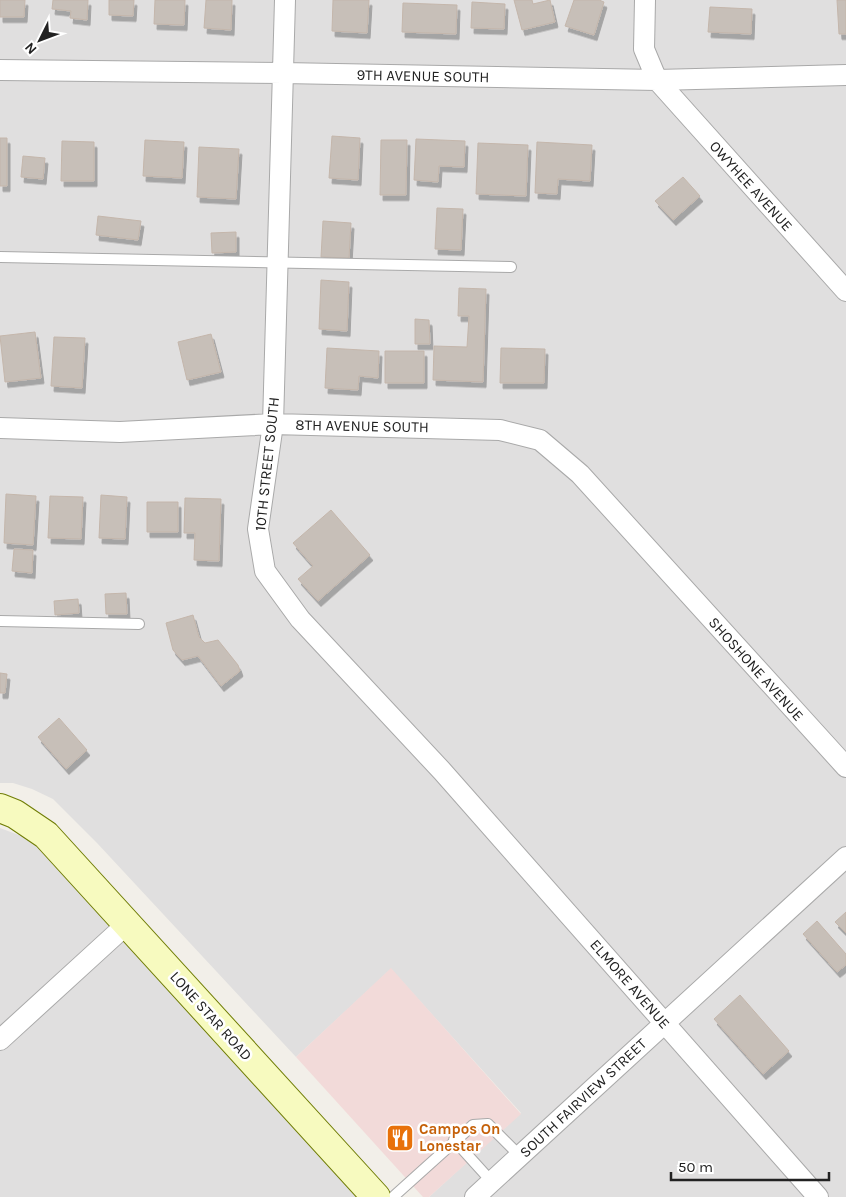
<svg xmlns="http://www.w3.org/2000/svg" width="846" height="1197" font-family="Karla,sans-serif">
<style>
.residential{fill:#e0dfdf}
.commercial{fill:#f2dad9}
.building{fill:#c7bfb8;stroke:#c4b6ab;filter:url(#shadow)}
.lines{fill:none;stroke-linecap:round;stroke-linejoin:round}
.lane-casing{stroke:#a9a9a9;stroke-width:12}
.street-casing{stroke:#a9a9a9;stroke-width:22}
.secondary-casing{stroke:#707d05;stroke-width:30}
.lane{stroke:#fff;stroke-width:10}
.street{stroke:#fff;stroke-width:20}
.secondary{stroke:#f7fabf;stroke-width:28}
.labels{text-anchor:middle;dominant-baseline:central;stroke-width:5;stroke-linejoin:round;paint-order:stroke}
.street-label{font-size:15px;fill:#222;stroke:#fff}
.food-label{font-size:15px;font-weight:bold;fill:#c56008;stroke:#fff;text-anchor:start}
</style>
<defs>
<filter id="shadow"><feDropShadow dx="3" dy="5.5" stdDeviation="0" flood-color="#0004"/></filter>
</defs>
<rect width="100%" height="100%" fill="#f2efe9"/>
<path class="residential" d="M0,0H846V1197H429L521,1113L391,969L296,1057L97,843L53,799L32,789L13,783H0Z
M0,828L24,837L50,850L366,1197H0Z"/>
<path class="commercial" d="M391,968L521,1114L429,1197H423L296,1057Z"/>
<path class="building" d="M0,0H25L24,17H0Z
M53,0H88L87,20L70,18L71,11L52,9Z
M109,0H134L133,16L109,15Z
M155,0H185L184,25L154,24Z
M206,0H232L231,30L204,28Z
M333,0H369L367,33L332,31Z
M514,0H532L533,4L550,0L555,22L522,30Z
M574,0H599L604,2L594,35L565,26Z
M837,0H846V34H839Z
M472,2L505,4L504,29L471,28Z
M403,3L457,5L456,34L402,32Z
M710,7L752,9L751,34L708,32Z
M332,136L360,138L358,180L329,178Z
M0,138H7V186H0Z
M416,139L465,141L464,167L439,166L438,182L414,180Z
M145,140L184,142L182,178L143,176Z
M381,140H407L406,195H380Z
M62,141L94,142V181H61Z
M537,142L592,145L590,181L558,179L557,194L535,193Z
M478,143L528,145L526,196L476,194Z
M199,147L239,149L236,199L197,197Z
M23,156L45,158L43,179L21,177Z
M683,177L700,196L673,220L655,201Z
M437,208L463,209L461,250L435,249Z
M98,216L141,221L138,240L96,235Z
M323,221L351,223L349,258L321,257Z
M236,232V252L212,253L211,233Z
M321,280L349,282L347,331L319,329Z
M459,288L486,289L483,382L433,380L434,346L467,347L469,316H458Z
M415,319L429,320L430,344H415Z
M35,332L41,378L5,382L0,336Z
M211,334L221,372L187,380L178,342Z
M54,337L85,338L82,388L51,386Z
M327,348L379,351L378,378L359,376L358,390L325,388Z
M501,348L545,349L544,383H500Z
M385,351H424V383H385Z
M6,494L36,496L33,545L4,543Z
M101,495L127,497L125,539L99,538Z
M50,496L83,497L81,539L48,538Z
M185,498L221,499L219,561L194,560L195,533H184Z
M147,502H178V532H147Z
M331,510L370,555L318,601L298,579L313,566L293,543Z
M14,549L33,550L32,573L12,571Z
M126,593L127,614H106L105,594Z
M78,599L79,613L55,615L54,601Z
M193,615L199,637L205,643L218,640L238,665L240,671L221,686L198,656L182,660L173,650L166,623Z
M0,673L7,674L5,693H0Z
M59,718L87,750L66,769L38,737Z
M846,912V933L835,922Z
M817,921L846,954V965L837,972L803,934Z
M740,995L789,1051L763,1074L714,1019Z"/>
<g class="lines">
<g class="lane-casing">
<path id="lane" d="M0,257L511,267
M0,621L139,624
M454,1140L492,1182
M393,1197L473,1125L488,1124L520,1156"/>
</g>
<g class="street-casing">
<path id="street" d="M285,0L273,424L258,529L265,571L300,619L442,771L818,1197
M645,0L644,49L657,80L846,291
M0,70L283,73L657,80L846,75
M0,428L120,432L273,424L500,430L540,440L580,474L846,767
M0,1040L127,924
M475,1197L846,857"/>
</g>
<g class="secondary-casing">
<path id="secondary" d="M0,808L15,814L46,835L376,1197"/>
</g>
<use href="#lane" class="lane"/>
<use href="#street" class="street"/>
<use href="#secondary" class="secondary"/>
</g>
<defs>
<g id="restaurant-square" transform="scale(1.4375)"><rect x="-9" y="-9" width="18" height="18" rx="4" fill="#e8710a" stroke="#fff"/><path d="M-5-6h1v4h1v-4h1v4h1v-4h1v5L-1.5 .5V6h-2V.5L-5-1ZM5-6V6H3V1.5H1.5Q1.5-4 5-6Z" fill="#fff"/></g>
</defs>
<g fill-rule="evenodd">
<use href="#restaurant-square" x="400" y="1138"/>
</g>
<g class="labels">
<g class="street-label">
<text transform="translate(423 76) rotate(1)">9TH AVENUE SOUTH</text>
<text transform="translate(751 186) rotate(48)">OWYHEE AVENUE</text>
<text transform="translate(362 426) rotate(1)">8TH AVENUE SOUTH</text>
<text transform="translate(267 464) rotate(-84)">10TH STREET SOUTH</text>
<text transform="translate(756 669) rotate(48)">SHOSHONE AVENUE</text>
<text transform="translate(630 984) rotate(49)">ELMORE AVENUE</text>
<text transform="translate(211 1016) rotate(48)">LONE STAR ROAD</text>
<text transform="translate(583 1098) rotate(-43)">SOUTH FAIRVIEW STREET</text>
</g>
<g class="food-label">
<text x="419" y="1129">Campos On<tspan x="419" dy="17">Lonestar</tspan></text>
</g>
</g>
<g transform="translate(40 40) rotate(228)" stroke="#ffffff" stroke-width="4" paint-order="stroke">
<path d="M0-4L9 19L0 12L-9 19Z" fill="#222222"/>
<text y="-8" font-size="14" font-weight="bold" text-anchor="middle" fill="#222222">N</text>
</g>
<path d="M671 1172v8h158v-8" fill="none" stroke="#222222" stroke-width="2.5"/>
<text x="678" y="1172" font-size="15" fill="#222222" stroke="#ffffff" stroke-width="4" paint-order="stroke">50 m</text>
</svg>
